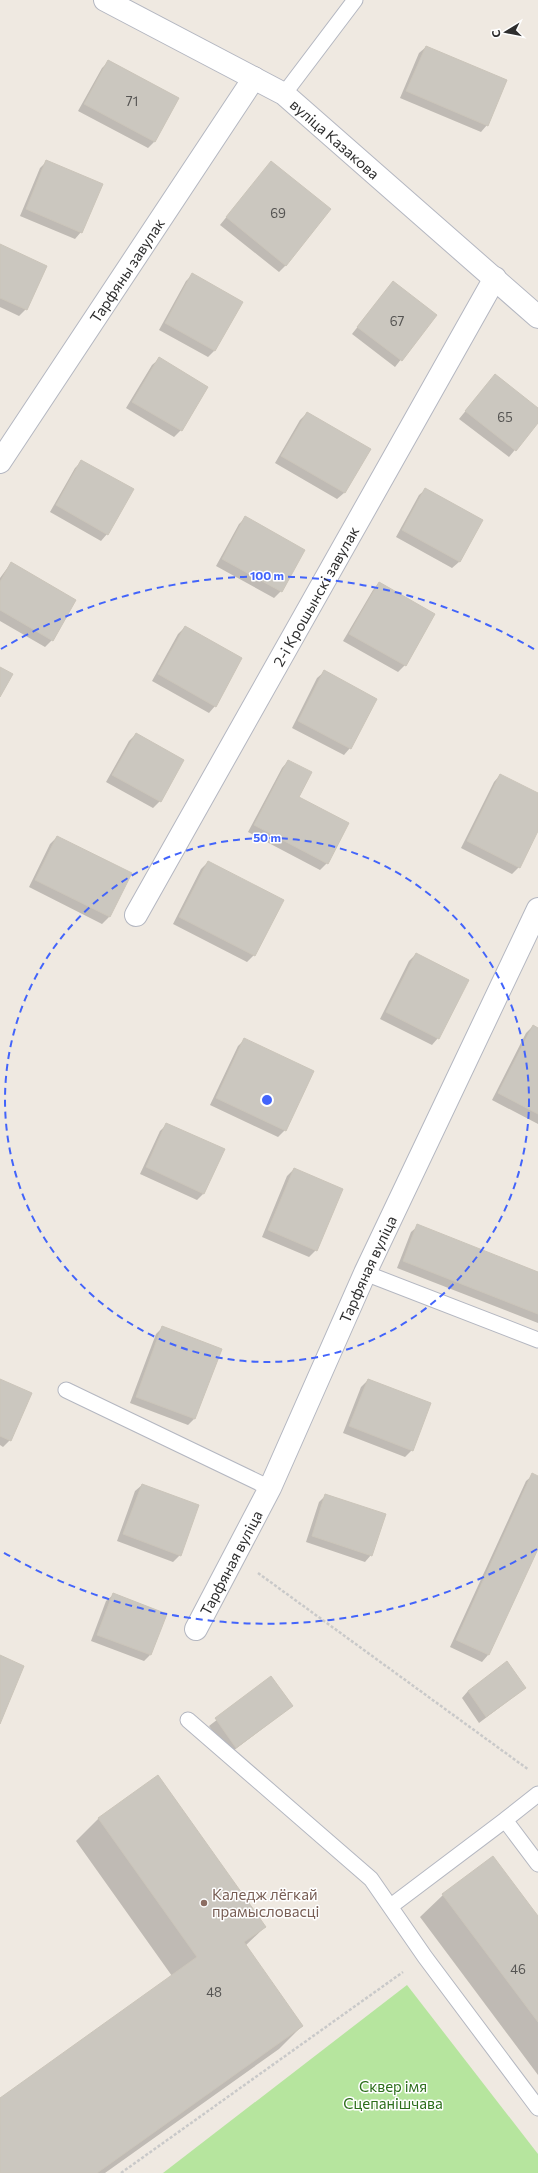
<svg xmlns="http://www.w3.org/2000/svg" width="538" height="2173" font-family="Commissioner,sans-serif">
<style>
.green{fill:#b6e59e}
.shadow{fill:#0003}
.building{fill:#cbc7bf;stroke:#cbc5ba}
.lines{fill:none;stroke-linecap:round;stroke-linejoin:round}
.service-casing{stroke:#b4b7c1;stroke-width:17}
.minor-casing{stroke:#b4b7c1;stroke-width:24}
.path{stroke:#c9c9c9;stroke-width:2.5;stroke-dasharray:3 2;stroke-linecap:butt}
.service{stroke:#fff;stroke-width:15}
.minor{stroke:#fff;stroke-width:22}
.ring{fill:none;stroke:#4264fb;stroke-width:2;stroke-dasharray:7 5}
.education-dot{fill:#8d6e63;stroke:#fff;stroke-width:1.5}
.labels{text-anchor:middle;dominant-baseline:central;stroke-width:3;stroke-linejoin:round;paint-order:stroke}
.number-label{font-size:13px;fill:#555452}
.street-label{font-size:15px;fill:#2e2e2e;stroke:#fff}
.education-label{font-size:15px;fill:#785e54;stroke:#fff;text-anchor:start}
.park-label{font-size:15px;fill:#2c6e1b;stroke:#fff}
.centre{fill:#4264fb;stroke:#fff;stroke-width:2}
.ring-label{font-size:12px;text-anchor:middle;font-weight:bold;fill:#4264fb;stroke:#fff;stroke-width:3;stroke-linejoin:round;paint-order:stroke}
</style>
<rect width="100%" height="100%" fill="#efe9e1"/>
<path class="green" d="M407,1985L538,2154V2173H163Z"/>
<path class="shadow" d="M426,47L487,125L481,132L400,98L419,53Z
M109,61L178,98L154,142L148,148L78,111L102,68Z
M47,161L81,232L75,239L20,216L40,168Z
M271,162L286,265L279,272L220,225Z
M0,245L26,309L19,316L0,307Z
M192,275L215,350L208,357L159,330L186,281Z
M393,282L436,315L395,367L352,334Z
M159,359L181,430L174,437L126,408L152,365Z
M495,375L538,409V422L509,457L459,419Z
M307,413L369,450L344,493L337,499L275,463L300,420Z
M82,461L107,534L101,541L50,512L75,468Z
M426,489L482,520L459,562L452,568L396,537L419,495Z
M245,518L281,591L274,598L216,566L239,524Z
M11,563L52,640L45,647L0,621V578Z
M379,583L405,665L398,672L343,641L373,590Z
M185,627L215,706L209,713L152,681L178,634Z
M324,672L350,748L344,755L292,728L317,678Z
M136,734L183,760L160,801L153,808L106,782L129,741Z
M288,761L297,797L327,863L320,870L248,832L282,768Z
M500,775L538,795V828L519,867L512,874L461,848L494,782Z
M57,837L130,873L109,917L102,924L29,887L50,844Z
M208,862L254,955L247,962L173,924L201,869Z
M416,954L438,1038L432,1045L380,1019L409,961Z
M533,1026L538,1029V1124L492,1100L526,1033Z
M245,1039L285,1130L278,1137L210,1105L238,1046Z
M167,1124L204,1193L197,1200L140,1174L160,1131Z
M294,1169L316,1250L309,1257L262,1237L287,1176Z
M418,1226L538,1273V1323L397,1268L411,1232Z
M162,1328L195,1418L188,1425L130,1403L156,1334Z
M0,1380L10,1440L3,1447L0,1445Z
M368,1380L412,1450L405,1457L343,1433L361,1387Z
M533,1475L538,1477V1547L488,1655L482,1662L450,1647L526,1481Z
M142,1485L180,1555L173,1562L117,1541L135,1491Z
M326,1495L371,1555L365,1562L306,1542L319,1502Z
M113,1595L150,1655L144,1661L91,1641L106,1601Z
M271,1678L292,1706L229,1754L209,1726Z
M525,1688L479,1723L462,1698L468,1691Z
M158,1776L265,1927L245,1946L302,2026L279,2049L105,2173H0V2099L172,1976L76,1841L98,1819Z
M443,1895L538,1918V2075L420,1917Z"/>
<path class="building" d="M426,46L507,80L488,126L406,91Z
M108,60L179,98L155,142L84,104Z
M46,160L103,184L82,233L26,209Z
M271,161L331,209L286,266L226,217Z
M0,244L47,266L27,310L0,298Z
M192,273L243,302L215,351L165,323Z
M393,281L437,315L402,361L357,327Z
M159,357L208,387L182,431L132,402Z
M495,374L538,408V423L516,451L465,411Z
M307,412L371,449L345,493L281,456Z
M81,460L134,489L108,535L56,505Z
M425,488L483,520L460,562L402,530Z
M245,516L305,550L282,592L222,559Z
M11,562L76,600L53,641L0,610V582Z
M379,582L435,614L406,666L349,634Z
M185,626L242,658L216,707L158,674Z
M0,667L13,674L0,697Z
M324,670L377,699L351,749L298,721Z
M136,733L184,760L161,802L112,775Z
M288,760L312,772L299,797L349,823L328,864L254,825Z
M500,774L538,793V831L520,868L467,841Z
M57,836L132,873L110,917L35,880Z
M208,861L284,900L255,956L179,917Z
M416,953L469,980L439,1039L386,1012Z
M533,1025L538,1028V1114L498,1093Z
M244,1038L314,1071L286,1131L216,1098Z
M166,1123L225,1149L204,1194L146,1167Z
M294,1168L343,1189L317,1251L268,1230Z
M417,1224L538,1272V1314L403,1261Z
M162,1326L222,1349L195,1419L136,1397Z
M0,1379L32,1393L11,1441L0,1436Z
M368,1379L431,1403L413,1451L349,1426Z
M532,1473L538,1476V1549L489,1655L456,1640Z
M142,1484L199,1505L181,1556L123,1534Z
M325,1494L386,1514L372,1556L312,1536Z
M113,1593L167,1614L151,1655L97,1635Z
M0,1655L24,1666L0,1724Z
M507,1661L526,1688L486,1717L468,1691Z
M271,1676L293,1706L236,1748L215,1718Z
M158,1775L266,1927L244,1942L303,2026L97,2173H0V2098L197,1957L98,1818Z
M493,1856L538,1916V2022L442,1894Z"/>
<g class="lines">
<g class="service-casing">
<path id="service" d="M284,94L355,0
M365,1273L538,1340
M66,1390L270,1488
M188,1720L371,1879L425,1957L538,2108
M505,1820L538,1794
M391,1906L505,1820L538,1864"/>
</g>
<g class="minor-casing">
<g id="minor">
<path id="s1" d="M105,0L284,94L538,317"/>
<path id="s2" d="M0,462L254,78"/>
<path id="s3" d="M136,915L495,278"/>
<path id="s4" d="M196,1629L270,1488L365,1273L538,909"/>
</g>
</g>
<path class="path" d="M258,1573L529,1770
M121,2173L403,1972"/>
<use href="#service" class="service"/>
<use href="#minor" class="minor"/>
</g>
<g class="ring">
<circle cx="267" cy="1100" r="262"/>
<path d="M537 1549A524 524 0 0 1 1 1551M1 649A524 524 0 0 1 537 651"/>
</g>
<circle class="education-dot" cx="204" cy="1903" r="4"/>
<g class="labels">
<g class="number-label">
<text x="132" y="101">71</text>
<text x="278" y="213">69</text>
<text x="397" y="321">67</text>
<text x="505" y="417">65</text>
<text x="518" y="1969">46</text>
<text x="214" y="1992">48</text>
</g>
<g class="street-label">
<text stroke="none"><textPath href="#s1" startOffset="270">вуліца Казакова</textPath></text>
<text stroke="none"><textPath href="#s2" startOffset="230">Тарфяны завулак</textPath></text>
<text stroke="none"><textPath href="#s3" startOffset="366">2-і Крошынскі завулак</textPath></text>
<text stroke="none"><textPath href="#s4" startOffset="399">Тарфяная вуліца</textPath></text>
<text stroke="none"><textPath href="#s4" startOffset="75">Тарфяная вуліца</textPath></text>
</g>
<g class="education-label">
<text x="212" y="1894">Каледж лёгкай<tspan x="212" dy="17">прамысловасці</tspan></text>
</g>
<g class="park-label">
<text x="393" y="2086">Сквер імя<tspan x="393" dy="17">Сцепанішчава</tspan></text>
</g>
</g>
<circle cx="267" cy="1100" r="6" class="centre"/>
<g class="ring-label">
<text x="267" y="580">100 m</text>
<text x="267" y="842">50 m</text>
</g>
<g transform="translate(506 32) rotate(260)" stroke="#ffffff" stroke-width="3" paint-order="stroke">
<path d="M0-3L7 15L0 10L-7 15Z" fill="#2e2e2e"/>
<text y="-6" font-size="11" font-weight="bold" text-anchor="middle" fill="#2e2e2e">С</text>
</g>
</svg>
